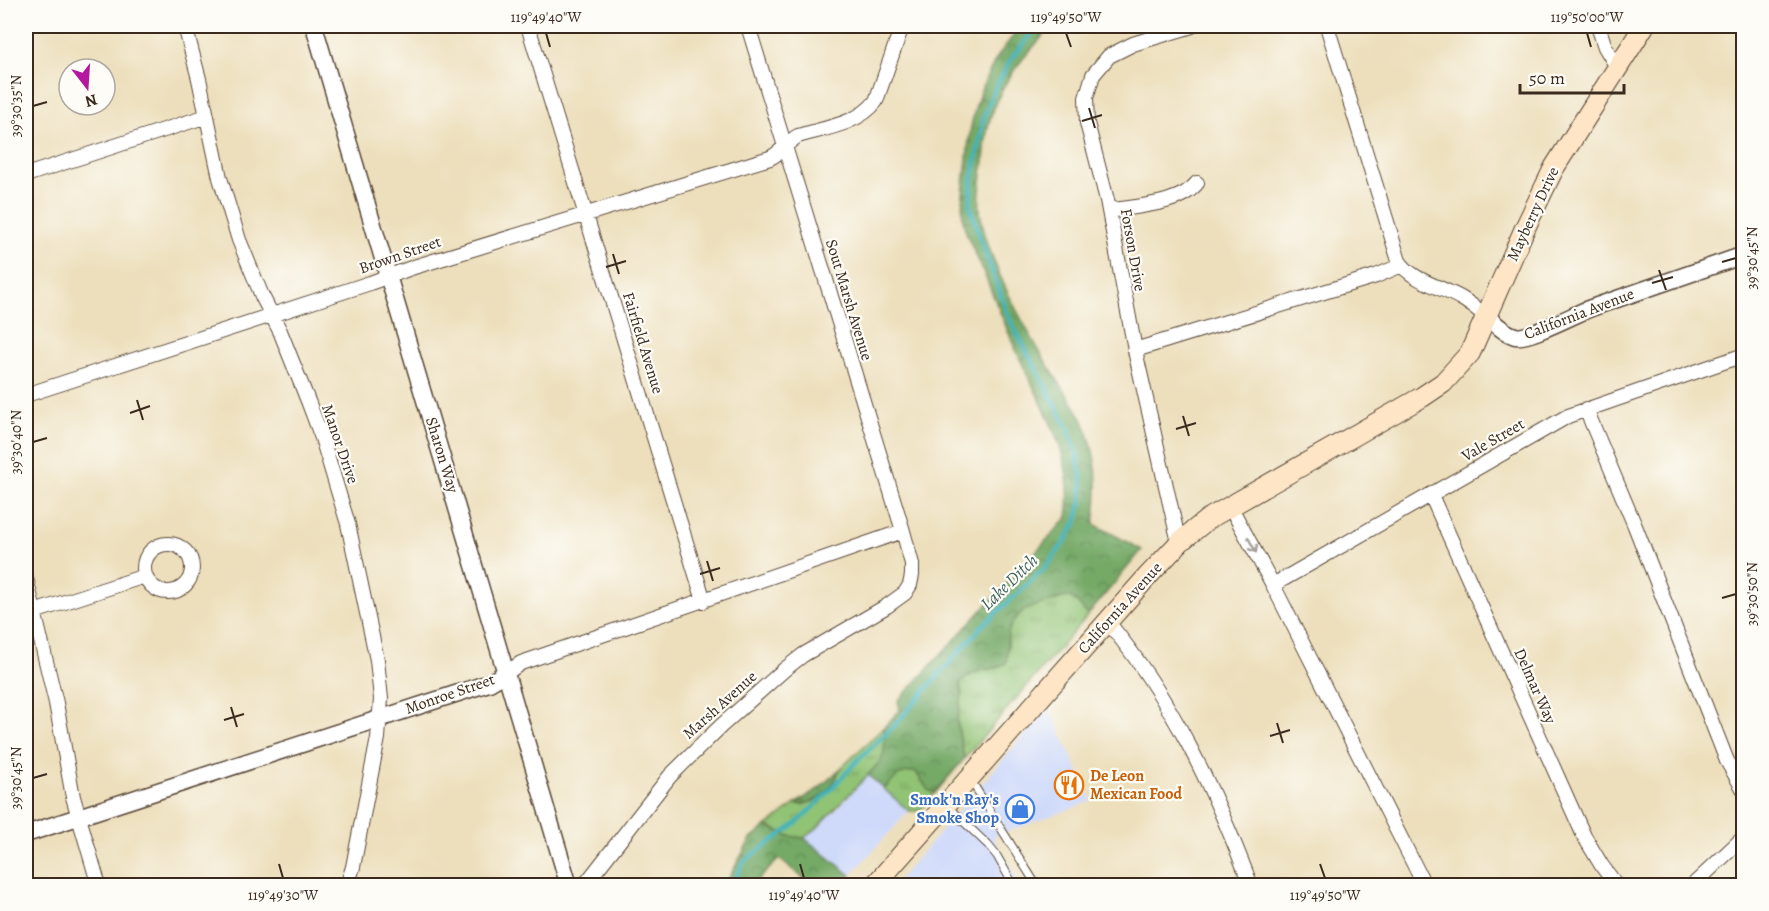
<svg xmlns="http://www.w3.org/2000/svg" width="1769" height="911" font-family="Alegreya,serif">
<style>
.built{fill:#cfdafa}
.grass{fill:url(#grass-tufts);stroke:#667649;stroke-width:1.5}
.forest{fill:url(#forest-crowns);stroke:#586a42;stroke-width:1.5}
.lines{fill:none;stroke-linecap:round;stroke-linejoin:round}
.stream{stroke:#42b3b9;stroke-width:4.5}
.service-casing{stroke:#564536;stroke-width:9}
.minor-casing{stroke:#564536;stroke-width:16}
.tertiary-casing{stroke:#564536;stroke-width:19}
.secondary-casing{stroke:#564536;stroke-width:22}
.service{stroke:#fff;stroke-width:7}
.minor{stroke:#fff;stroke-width:14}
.tertiary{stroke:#fff;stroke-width:16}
.secondary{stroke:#fde5c5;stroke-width:20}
.oneway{stroke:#a79f9a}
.ticks{fill:none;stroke:#3b2a1e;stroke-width:2}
.labels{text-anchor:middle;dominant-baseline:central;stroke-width:4.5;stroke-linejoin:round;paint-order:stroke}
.street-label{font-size:16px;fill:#3b2a1e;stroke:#fdfcf7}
.food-label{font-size:16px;font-weight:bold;fill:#c56008;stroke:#fdfcf7;text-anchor:start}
.shop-label{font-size:16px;font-weight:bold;fill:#366cbe;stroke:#fdfcf7;text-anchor:end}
.water-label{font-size:18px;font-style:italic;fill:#3e615c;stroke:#fdfcf7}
.neatline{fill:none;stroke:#3b2a1e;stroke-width:2}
.ticks-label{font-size:15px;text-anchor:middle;fill:#3b2a1e}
</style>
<defs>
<pattern id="grass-tufts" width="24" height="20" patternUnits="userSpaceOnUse" patternTransform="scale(1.5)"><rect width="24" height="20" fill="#91c374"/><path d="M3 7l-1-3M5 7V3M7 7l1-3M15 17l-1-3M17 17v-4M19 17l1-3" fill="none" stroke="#789f5f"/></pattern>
<pattern id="forest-crowns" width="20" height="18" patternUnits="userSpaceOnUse" patternTransform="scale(1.5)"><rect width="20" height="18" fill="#74a966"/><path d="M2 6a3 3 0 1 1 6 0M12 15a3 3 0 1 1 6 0" fill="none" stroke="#608a53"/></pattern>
</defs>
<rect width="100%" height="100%" fill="#fdfcf7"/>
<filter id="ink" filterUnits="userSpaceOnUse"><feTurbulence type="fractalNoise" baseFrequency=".0167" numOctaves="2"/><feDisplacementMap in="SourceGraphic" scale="12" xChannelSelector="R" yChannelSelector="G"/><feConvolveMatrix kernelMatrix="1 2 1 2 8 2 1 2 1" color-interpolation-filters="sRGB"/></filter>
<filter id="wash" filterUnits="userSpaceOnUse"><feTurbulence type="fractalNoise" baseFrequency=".008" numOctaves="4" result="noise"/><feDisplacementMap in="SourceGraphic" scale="24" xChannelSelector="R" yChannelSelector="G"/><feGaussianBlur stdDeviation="1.35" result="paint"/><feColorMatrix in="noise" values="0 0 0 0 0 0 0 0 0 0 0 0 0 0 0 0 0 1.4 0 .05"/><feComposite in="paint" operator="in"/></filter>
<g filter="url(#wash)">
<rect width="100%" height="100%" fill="#eddfbc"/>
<path class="built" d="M1049,707L1092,801L993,837L1021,885L893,886Z
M868,775L909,811L851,875L804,838L837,809Z"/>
<path class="grass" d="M1068,596L1074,599L1088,615L964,759L957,721L962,695L960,683L973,671L998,668C1002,662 1008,654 1008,647C1009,643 1007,638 1008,633C1013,605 1046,603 1068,596Z
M884,727L886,749L883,759L816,829L804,838L789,836L767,826L795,804L803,805L836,779L839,770Z
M906,771L916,772L928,790L935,793L919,811H909L884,789L895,777Z"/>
<path class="forest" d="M1023,26H1051C1042,38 1031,49 1022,60C1009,76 997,97 991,116C986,130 985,147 984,161C982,177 978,195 980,211C987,261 1022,322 1047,364C1064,392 1083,412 1091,443C1099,471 1098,496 1094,524L1142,550L1088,615C1082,610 1078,601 1072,598C1066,595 1059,599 1054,601C1033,606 1018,608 1009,630C1006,638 1008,653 1006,663C991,673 973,667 960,683L962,695L957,721L964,759L935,793L928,790L916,772C901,770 894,779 884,789L868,775C886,756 886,752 884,727L900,710L898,701L1067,518C1076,458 1044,411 1020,359C1007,330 995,300 983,271C977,255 965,237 963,220C960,201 967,167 968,147C973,101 989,58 1023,26Z
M839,770C833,789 816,806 795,804L818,789Z
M767,826L788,836L804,838L851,875L842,885H812L779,859L759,879L756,885H725L750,840Z"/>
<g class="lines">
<path class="stream" d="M733,886L742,864L751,856L796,824L822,799L857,761L895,725L981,627L1045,568L1064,543L1076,523L1082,500V483L1076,450L1068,428L1010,320L980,238L970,206L972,182L984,117L995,88L1012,58L1038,26"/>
</g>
</g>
<g filter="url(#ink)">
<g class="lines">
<g class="service-casing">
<path id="service" d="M970,779L1037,886
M947,806L988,845L997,856L1014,886"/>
</g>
<g class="minor-casing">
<path id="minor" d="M185,26L199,79L220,178L239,240L262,296L280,331L308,401L322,438L348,524L377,660L381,699L378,738L353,867L347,886
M528,26L704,601
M1327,26L1399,261C1412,282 1444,287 1464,300C1472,305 1480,311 1487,317
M1598,26L1605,47L1617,67
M26,175L207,116
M1109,211C1136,206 1180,205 1197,183
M1135,350L1376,276L1402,265
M26,395L370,283L414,267L770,158C781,153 787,142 798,136C825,128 859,124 876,101L902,26
M1586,409L1635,526L1727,761L1744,790
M1431,495L1584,836L1602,866L1617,886
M1230,506L1273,585L1425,886
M1179,543L1136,355L1107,200L1087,123L1086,98L1093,75L1109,56L1133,44L1192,26
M144 568a24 24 0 1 1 48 0a24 24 0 1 1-48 0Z
M26,578L56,703L73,797L99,886
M1273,585L1568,416L1744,355
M34,612L145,576
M1107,621C1172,699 1215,791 1251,886
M506,673L521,663L903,531
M584,886L670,776L721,726L785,669L803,655L887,606L905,593L910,585L912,575V564L903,531L748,26
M1692,886L1744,837"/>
</g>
<g class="tertiary-casing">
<path id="tertiary" d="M314,26L569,886
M1487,317C1496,324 1504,333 1515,336C1527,340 1575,314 1591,308L1744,255
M26,834L489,683L506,673"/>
</g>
<g class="secondary-casing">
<path id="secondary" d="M874,886L1147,577L1181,541L1208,519L1422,397L1443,383L1470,353L1525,228L1554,168L1644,26"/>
</g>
<use href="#service" class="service"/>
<use href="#minor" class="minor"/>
<use href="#tertiary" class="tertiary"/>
<use href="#secondary" class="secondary"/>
</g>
<defs><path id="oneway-shaft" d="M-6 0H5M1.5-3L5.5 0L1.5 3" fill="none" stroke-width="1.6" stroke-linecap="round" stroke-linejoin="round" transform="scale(1.5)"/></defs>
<use class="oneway" href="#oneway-shaft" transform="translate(1252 545) rotate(62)"/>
</g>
<path class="ticks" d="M546,33L550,47M1066,33L1071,47M1587,33L1591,47M33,106L47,102M1089,108L1095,128M1082,121L1102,115M613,254L619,274M1722,262L1736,258M606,267L626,261M1659,270L1666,290M1652,283L1673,277M137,400L143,420M130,413L150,406M1183,416L1189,436M1176,429L1196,423M33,442L47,438M707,561L713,581M700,574L720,568M1722,598L1736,594M231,707L237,727M224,720L244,714M1277,723L1283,743M1270,736L1290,730M33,778L47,774M279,864L283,878M800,864L804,878M1320,864L1325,878"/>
<defs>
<g id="restaurant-ring" transform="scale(1.5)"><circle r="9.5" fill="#fdfcf7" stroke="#e8710a" stroke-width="1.5"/><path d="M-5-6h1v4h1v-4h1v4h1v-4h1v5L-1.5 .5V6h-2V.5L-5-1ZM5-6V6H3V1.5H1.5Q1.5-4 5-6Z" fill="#e8710a"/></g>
<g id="shop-ring" transform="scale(1.5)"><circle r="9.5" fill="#fdfcf7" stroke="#3f7fe0" stroke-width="1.5"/><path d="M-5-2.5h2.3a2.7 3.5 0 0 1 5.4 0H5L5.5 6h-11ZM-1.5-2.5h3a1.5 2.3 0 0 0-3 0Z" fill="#3f7fe0"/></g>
</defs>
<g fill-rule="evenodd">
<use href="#restaurant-ring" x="1069" y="785"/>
<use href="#shop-ring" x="1020" y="809"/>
</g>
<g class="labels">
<g class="street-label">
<text transform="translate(1533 214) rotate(-65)">Mayberry Drive</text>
<text transform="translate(1133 250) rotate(80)">Forson Drive</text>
<text transform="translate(400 255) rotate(-19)">Brown Street</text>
<text transform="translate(849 300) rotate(73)">Sout Marsh Avenue</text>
<text transform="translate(1579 314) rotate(-21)">California Avenue</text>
<text transform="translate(643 343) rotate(73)">Fairfield Avenue</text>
<text transform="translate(1493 440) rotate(-30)">Vale Street</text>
<text transform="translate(340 444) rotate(71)">Manor Drive</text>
<text transform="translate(442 455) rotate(73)">Sharon Way</text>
<text transform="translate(1120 608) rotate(-48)">California Avenue</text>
<text transform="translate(1535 686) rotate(66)">Delmar Way</text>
<text transform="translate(450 694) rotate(-19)">Monroe Street</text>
<text transform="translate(720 705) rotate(-42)">Marsh Avenue</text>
</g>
<g class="food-label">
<text x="1090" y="776">De Leon<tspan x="1090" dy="18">Mexican Food</tspan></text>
</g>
<g class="shop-label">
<text x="999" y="800">Smok'n Ray's<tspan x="999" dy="18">Smoke Shop</tspan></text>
</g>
<g class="water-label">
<text transform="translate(1009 582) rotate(-44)">Lake Ditch</text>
</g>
</g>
<rect width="1769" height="911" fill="none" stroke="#fdfcf7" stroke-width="66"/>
<g transform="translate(87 87) rotate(163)"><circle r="28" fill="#fdfcf7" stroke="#afa8a0" stroke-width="1.5"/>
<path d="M0-4.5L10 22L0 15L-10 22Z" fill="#b5179e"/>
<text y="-9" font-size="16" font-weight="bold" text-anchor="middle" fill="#3b2a1e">N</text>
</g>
<path d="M1520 84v9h104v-9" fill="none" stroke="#3b2a1e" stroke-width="3"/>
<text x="1529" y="84" font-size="18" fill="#3b2a1e" stroke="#fdfcf7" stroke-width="4.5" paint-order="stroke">50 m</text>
<rect x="33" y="33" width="1703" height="845" class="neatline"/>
<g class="ticks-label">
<text x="546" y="22">119°49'40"W</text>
<text x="1066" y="22">119°49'50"W</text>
<text x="1587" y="22">119°50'00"W</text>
<text transform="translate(16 106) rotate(-90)" y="5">39°30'35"N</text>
<text transform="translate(1752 258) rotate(-90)" y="5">39°30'45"N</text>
<text transform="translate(16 442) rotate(-90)" y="5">39°30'40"N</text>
<text transform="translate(1752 594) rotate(-90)" y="5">39°30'50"N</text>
<text transform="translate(16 778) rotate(-90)" y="5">39°30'45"N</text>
<text x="283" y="900">119°49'30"W</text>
<text x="804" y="900">119°49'40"W</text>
<text x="1325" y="900">119°49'50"W</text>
</g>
</svg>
